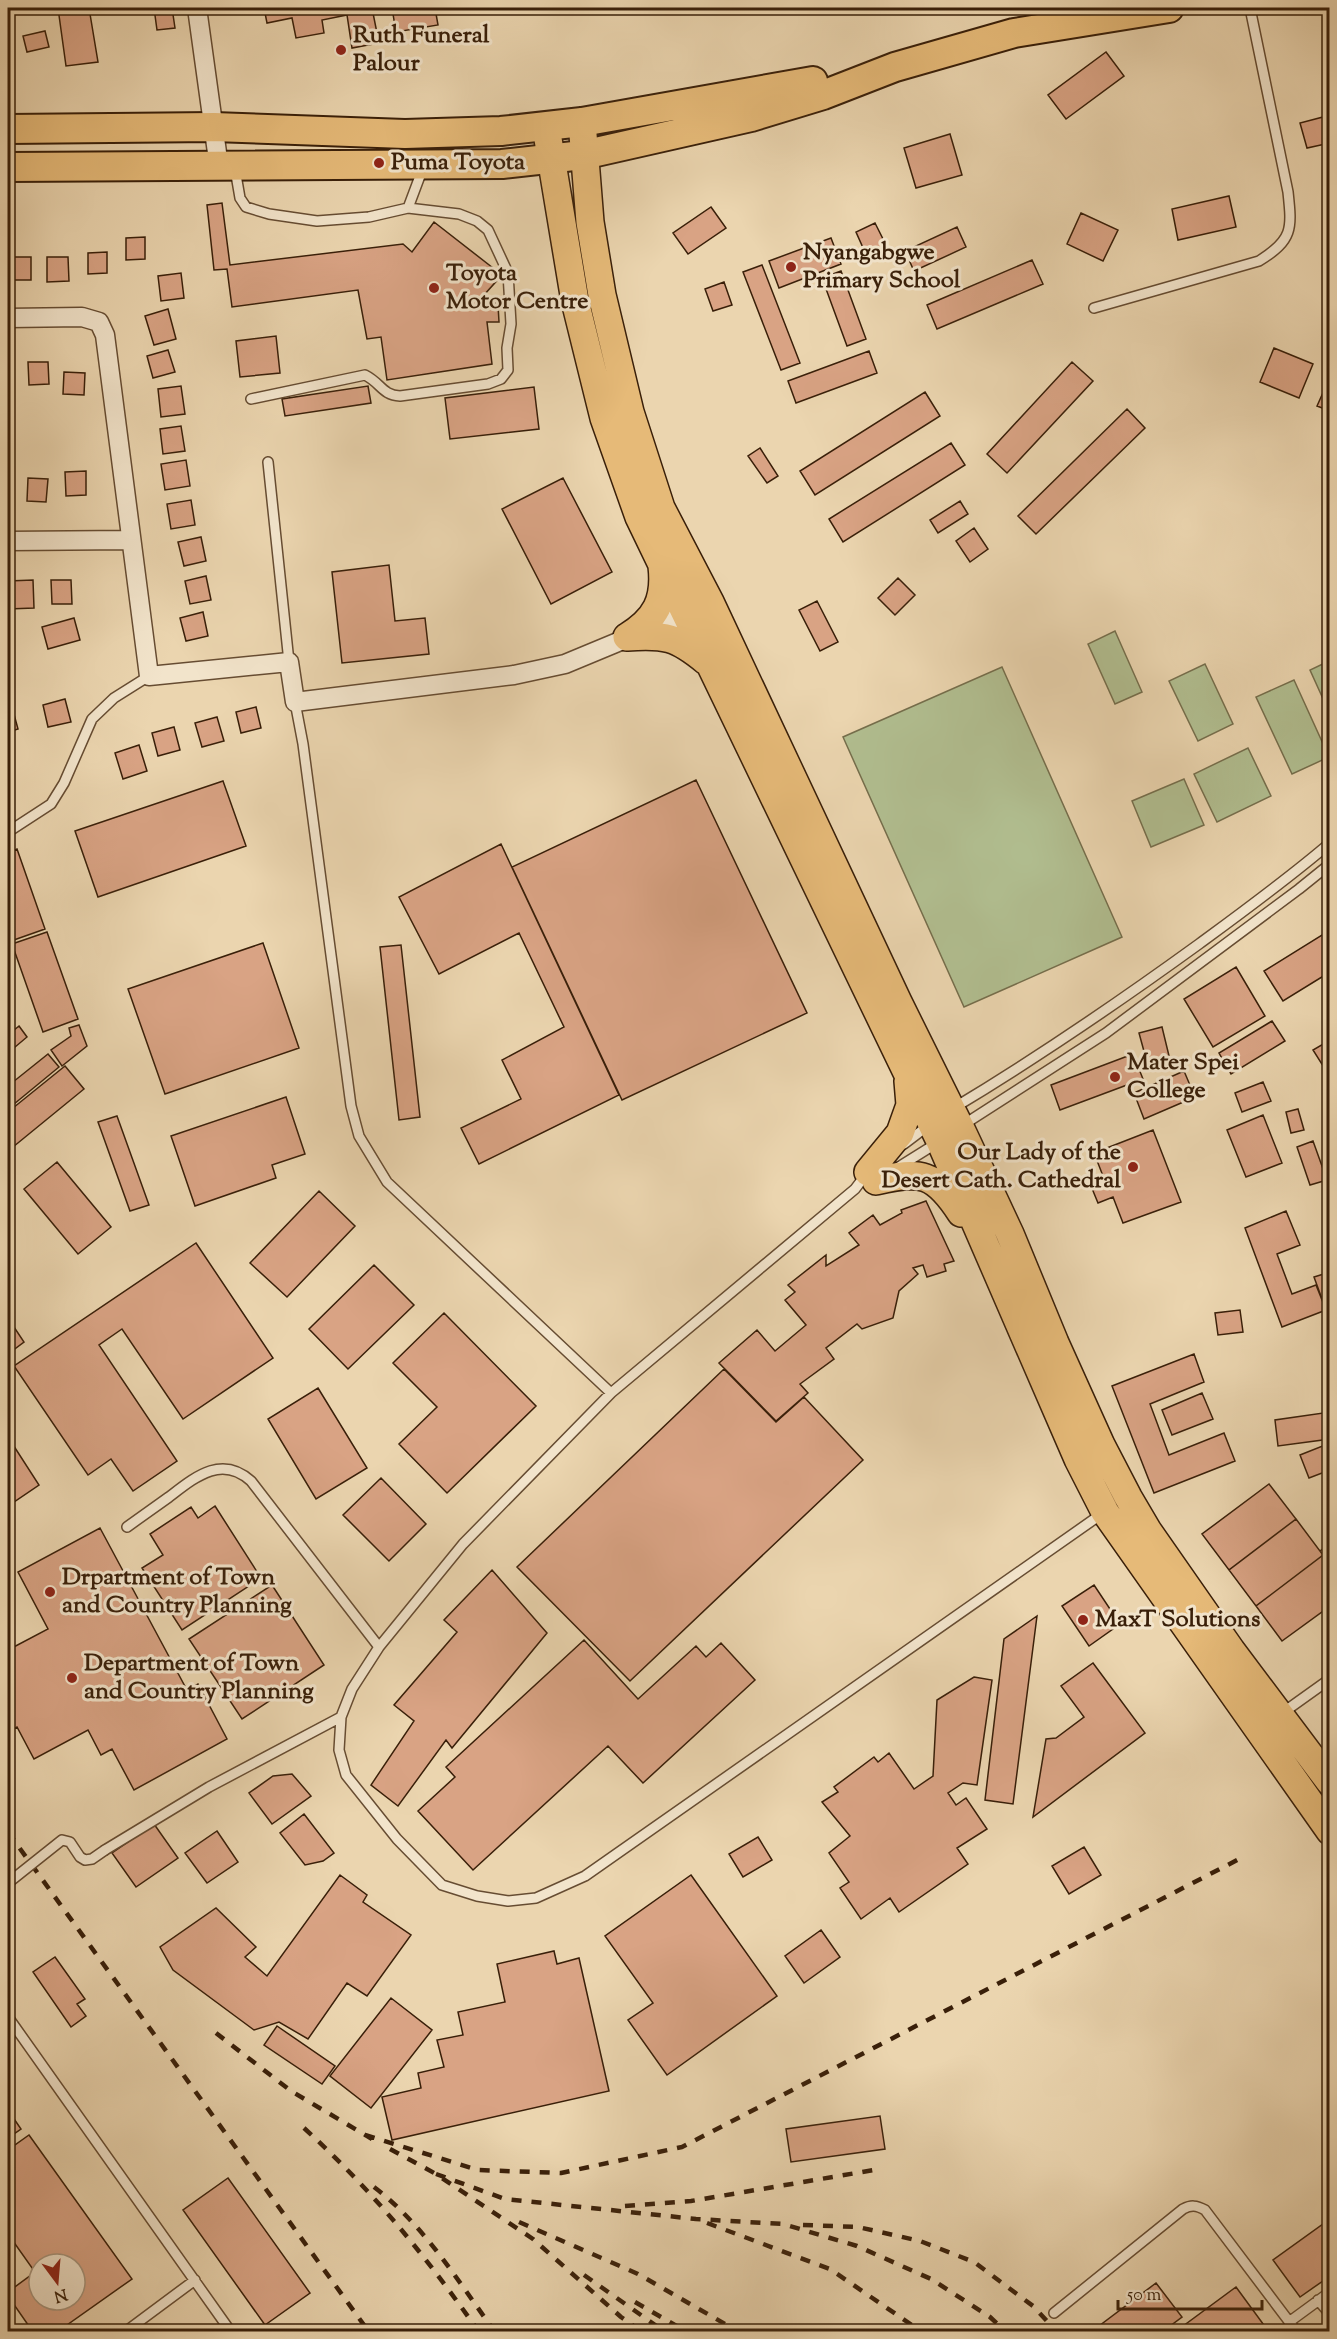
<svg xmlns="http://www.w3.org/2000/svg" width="1337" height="2339" font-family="'Sorts Mill Goudy',serif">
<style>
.green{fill:#b1be90;stroke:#756e4c;stroke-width:1.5}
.building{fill:#d9a384;stroke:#391f09;stroke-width:1.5;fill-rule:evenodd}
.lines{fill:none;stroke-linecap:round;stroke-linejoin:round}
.service-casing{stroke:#664c32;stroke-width:12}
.minor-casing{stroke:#664c32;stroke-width:21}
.primary-casing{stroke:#391f09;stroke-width:30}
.trunk-casing{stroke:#391f09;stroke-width:32}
.service{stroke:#f2e4cb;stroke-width:9}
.minor{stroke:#f2e4cb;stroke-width:18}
.primary{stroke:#e6ba78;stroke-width:27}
.trunk{stroke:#e6ba78;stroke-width:28}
.rail{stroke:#391f09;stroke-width:4.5;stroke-dasharray:10 10;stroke-linecap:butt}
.service-bridge-casing{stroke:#664c32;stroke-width:12;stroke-linecap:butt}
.service-bridge{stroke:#f2e4cb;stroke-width:9}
.poi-dot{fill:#8f2418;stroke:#f2e4cb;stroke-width:2}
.labels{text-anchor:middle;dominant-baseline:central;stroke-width:6;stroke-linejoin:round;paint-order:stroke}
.poi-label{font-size:24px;font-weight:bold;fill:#391f09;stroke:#f2e4cb;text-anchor:start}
</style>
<rect width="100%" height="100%" fill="#ebd5af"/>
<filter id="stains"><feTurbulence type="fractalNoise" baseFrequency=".00333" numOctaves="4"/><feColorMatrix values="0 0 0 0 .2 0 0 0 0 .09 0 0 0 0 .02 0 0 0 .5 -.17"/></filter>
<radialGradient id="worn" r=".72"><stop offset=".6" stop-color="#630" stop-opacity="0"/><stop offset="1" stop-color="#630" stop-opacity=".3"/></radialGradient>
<path class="green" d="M1115,631L1142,692L1115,704L1088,644Z
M1329,661V712L1310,670Z
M1205,664L1233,724L1198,741L1169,681Z
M1002,667L1122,937L964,1007L843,737Z
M1294,680L1329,757L1292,774L1256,697Z
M1248,748L1271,796L1217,822L1194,774Z
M1184,779L1204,825L1151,847L1132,801Z"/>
<path class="building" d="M58,8H89L98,62L66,66Z
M154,8H172L175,28L157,30Z
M264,8H372L379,43L352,48L347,15L322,20L324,33L296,38L292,18L267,23Z
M392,8H435L438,25L396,32Z
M45,31L49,47L27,52L23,36Z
M1106,52L1124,76L1066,119L1048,95Z
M1323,117L1330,143L1307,148L1300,123Z
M950,134L962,175L916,188L904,148Z
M1330,186V216L1323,187Z
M1229,196L1236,227L1178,240L1172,209Z
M222,203L230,265L403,244L412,252L434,222L502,275L484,295L498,305L499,322H487L492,364L387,380L381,337L367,339L358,290L232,307L227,269L214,270L207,205Z
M711,207L726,228L688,254L673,233Z
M1081,213L1118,230L1103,261L1067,244Z
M875,223L888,249L868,259L856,232Z
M957,227L966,247L914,271L905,251Z
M145,237V259L126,260V238Z
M831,238L841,264L779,288L769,261Z
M107,252V273L88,274V253Z
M10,257H31V280H10Z
M47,257H68L69,281L47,282Z
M1032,260L1043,284L937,329L927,305Z
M762,265L800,363L781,370L743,272Z
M841,271L866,339L847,346L822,278Z
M181,273L184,298L161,301L158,276Z
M724,282L732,305L713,311L705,289Z
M168,309L176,339L154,345L145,316Z
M276,336L280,373L240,377L236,341Z
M1274,348L1313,364L1299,398L1260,382Z
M168,350L175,372L153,378L147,356Z
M869,351L877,373L796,403L788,381Z
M28,362H48L49,384L29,385Z
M1072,362L1093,381L1007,473L987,454Z
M64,372L85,373L84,395L63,394Z
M1330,377V411L1317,406Z
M181,386L185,414L161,417L158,389Z
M368,386L371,403L285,416L282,399Z
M534,387L539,429L450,439L445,398Z
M925,392L940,416L815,495L800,471Z
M1127,409L1145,428L1036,534L1018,516Z
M181,426L185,451L163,454L160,429Z
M951,443L965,465L843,542L829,519Z
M760,448L778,476L767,483L748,456Z
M186,460L190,486L165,490L161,464Z
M86,471V495L66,496L65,472Z
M28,478L48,479L46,502L27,501Z
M563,478L612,572L551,604L502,509Z
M8,479H9L10,504H8Z
M191,500L195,525L171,529L167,504Z
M960,501L968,514L938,533L930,520Z
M974,528L988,549L970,562L956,541Z
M201,537L206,561L184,566L178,542Z
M389,565L395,621L425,618L429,654L342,663L332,572Z
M206,576L211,600L190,604L185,581Z
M898,578L915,595L895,615L878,598Z
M33,580L34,608L8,609V581Z
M51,580H71L72,604H52Z
M817,601L838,642L820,651L799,610Z
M203,612L208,636L186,641L180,618Z
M74,618L80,640L48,649L42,627Z
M65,699L71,722L48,727L43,705Z
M12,707L18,729L8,732V709Z
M256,707L261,728L241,733L236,712Z
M217,717L224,741L202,747L195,723Z
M174,727L180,750L158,756L152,733Z
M139,745L147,771L123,779L115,753Z
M696,780L807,1013L622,1100L512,867Z
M223,781L246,846L98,897L75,831Z
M501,844L619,1095L479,1164L461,1128L521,1099L502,1060L564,1027L519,933L439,974L399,897Z
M17,849L45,929L11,941L8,932V853Z
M1330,930V972L1283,1001L1264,971Z
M47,932L78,1019L43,1032L12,944Z
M263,943L299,1048L165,1094L128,989Z
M401,945L420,1117L399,1120L380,947Z
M1236,967L1265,1016L1213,1047L1184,999Z
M1272,1021L1285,1041L1231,1074L1219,1053Z
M79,1025L87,1046L62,1066L51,1050L71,1036L69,1028Z
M19,1026L27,1037L8,1053V1035Z
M1162,1027L1170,1060L1148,1066L1139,1033Z
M1330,1040V1077L1313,1050Z
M48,1054L59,1067L8,1109V1086Z
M1133,1054L1143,1079L1060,1110L1051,1085Z
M65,1066L84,1089L13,1147L8,1140V1112Z
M1184,1071L1195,1097L1144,1119L1134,1093Z
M1263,1082L1271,1101L1242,1112L1235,1093Z
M286,1097L305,1154L272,1165L276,1178L195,1206L171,1136Z
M1298,1109L1304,1130L1291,1133L1286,1112Z
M1263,1115L1282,1163L1246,1177L1227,1130Z
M117,1116L149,1205L130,1211L98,1122Z
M1153,1130L1181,1202L1123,1223L1113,1197L1098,1203L1091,1186L1105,1181L1094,1153Z
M1313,1141L1327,1180L1310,1185L1297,1147Z
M57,1162L111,1227L78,1254L24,1189Z
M319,1191L355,1226L287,1297L250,1263Z
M926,1201L954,1261L944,1264L946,1271L927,1277L923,1265L913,1268L918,1274L899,1291L893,1318L862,1329L857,1324L826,1348L834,1359L800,1384L808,1393L776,1421L719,1363L757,1330L775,1351L806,1325L785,1300L795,1292L788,1285L826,1255V1266L859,1245L849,1233L873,1215L880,1225L902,1213L901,1210Z
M1286,1211L1300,1245L1277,1254L1292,1294L1316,1285L1326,1310L1282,1327L1245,1228Z
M196,1243L273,1358L183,1419L122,1329L99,1345L177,1461L133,1491L111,1459L88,1475L14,1366Z
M374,1265L414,1305L348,1369L309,1329Z
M1330,1272V1309L1326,1310L1314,1277Z
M1240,1310L1243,1332L1218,1335L1215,1313Z
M444,1313L536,1406L447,1493L399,1444L437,1407L393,1363Z
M8,1318L24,1342L8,1354Z
M1194,1354L1204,1382L1150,1404L1169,1455L1224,1433L1235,1461L1154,1493L1112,1386Z
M724,1369L776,1422L804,1397L863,1460L630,1681L517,1567Z
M318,1388L367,1468L316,1499L268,1419Z
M1202,1393L1213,1419L1172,1435L1162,1410Z
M1330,1412V1439L1278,1446L1275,1420Z
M8,1437L39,1485L8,1506Z
M1330,1443V1470L1309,1478L1300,1455Z
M381,1478L426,1524L389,1561L343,1515Z
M1269,1484L1296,1519L1229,1570L1202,1534Z
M215,1506L261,1578L182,1630L142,1568L163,1555L150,1534L191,1507L198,1518Z
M1296,1519L1323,1555L1256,1606L1229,1570Z
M100,1528L187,1690L198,1684L227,1739L134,1790L112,1749L101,1755L88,1730L34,1759L17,1727L8,1732V1650L48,1629L18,1572Z
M1330,1544V1606L1282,1641L1256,1606L1323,1555L1320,1551Z
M492,1570L547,1633L452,1748L446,1740L398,1806L371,1785L414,1721L394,1705L457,1632L444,1620Z
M272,1585L324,1665L242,1719L189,1639Z
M1094,1585L1120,1624L1089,1646L1062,1606Z
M1037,1616L1013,1804L985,1800L1004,1639Z
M584,1640L638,1699L696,1646L706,1657L721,1643L755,1680L643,1783L608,1746L473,1870L418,1811L455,1777L446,1767Z
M1093,1663L1145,1733L1033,1817L1046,1739L1056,1738L1084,1717L1061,1686Z
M974,1677L992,1680L977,1785L963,1783L948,1793L956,1805L966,1798L987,1829L957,1848L968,1864L899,1912L890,1898L861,1919L840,1888L849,1882L829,1853L850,1836L822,1802L838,1792L834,1787L874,1757L878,1762L889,1753L914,1789L933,1776L937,1700Z
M292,1774L311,1796L272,1824L249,1793L273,1776Z
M304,1814L334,1853L323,1861L305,1865L280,1833Z
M154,1824L178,1858L136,1887L112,1853Z
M217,1831L238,1862L207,1883L185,1853Z
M758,1837L772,1860L743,1877L729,1854Z
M1084,1847L1101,1875L1069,1894L1052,1866Z
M340,1875L367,1895L363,1902L411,1935L367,1996L347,1983L308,2039L279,2022L254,2030L173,1970L160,1947L216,1908L256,1947L245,1957L267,1976Z
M691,1875L777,1996L667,2075L628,2020L653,2003L605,1936Z
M821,1930L840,1957L804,1983L785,1956Z
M554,1951L557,1964L579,1958L609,2091L392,2140L382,2097L421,2088L418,2073L444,2067L437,2040L463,2035L458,2012L505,2002L497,1964Z
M55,1957L85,1999L77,2004L86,2016L71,2027L33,1972Z
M391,1998L432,2030L371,2108L330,2076Z
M277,2026L335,2066L322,2084L264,2045Z
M8,2110L21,2129L8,2138Z
M880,2116L885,2149L791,2162L786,2129Z
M29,2135L132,2279L57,2332H33L8,2296V2292L35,2272L8,2234V2150ZM39,2264H75V2300H39Z
M228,2178L310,2293L265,2325L183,2210Z
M1330,2219V2276L1300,2297L1273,2260Z
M1156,2283L1182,2317L1162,2332H1091Z
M1236,2287L1269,2332H1175Z"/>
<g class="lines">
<g class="service-casing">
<path id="service" d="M235,169L240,198L246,207L269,214L317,221L369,217L408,208L459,214L477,221L488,230L508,273L511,324L507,348L508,370L501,379L488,384L400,396C382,395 381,383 365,375L251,399
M408,208L423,168
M1094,308L1259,261C1293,240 1292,229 1288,192L1250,8
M268,462L289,662
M295,702L303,744L351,1106L359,1136L387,1182L611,1393
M8,832L51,804L64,783L92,719L114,698L149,676
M952,1109C1037,1058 1119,1002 1199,944C1244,911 1288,879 1330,843
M963,1125L1106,1033L1299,889L1330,864
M904,1144L929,1125
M897,1168L937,1143
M867,1173L855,1189L611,1393L463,1544L379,1647L352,1689L341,1717L339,1750L346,1775L397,1839L442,1885L477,1896L508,1901L536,1898L585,1876L1103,1513
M127,1527C141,1517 155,1507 169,1497C194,1478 221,1454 251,1481L379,1647
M1281,1714L1330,1679
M105,1850L209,1787L341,1717
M8,2017L231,2332
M1318,2300L1330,2314
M1054,2313L1183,2209C1191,2205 1196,2205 1205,2210L1297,2332
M1289,2322L1330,2292
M125,2332L195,2280"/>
</g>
<g class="minor-casing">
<path id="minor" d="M197,8L219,167
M8,318L82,317L99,322L105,335L149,676L289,662L295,702L514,675L565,664L695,610
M8,541L130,540"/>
</g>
<g class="primary-casing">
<path id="primary" d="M582,122L590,222L602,295L630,412L661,508L710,602L898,1002L960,1127L1010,1234L1055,1343L1101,1445L1128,1497L1148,1531L1231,1650L1330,1782
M546,127L575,301L604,418L639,517L940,1141L1078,1459L1105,1512L1330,1831
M627,637C665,634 677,637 706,661
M627,637C656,619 666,600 662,566
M868,1172L900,1133L910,1105L908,1081
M876,1181C921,1170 935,1173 961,1213"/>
</g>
<g class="trunk-casing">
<path id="trunk" d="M8,129L214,127L405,134L501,131L582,122L813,81
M8,167L502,164L583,155L751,117L823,95L895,67L1014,33L1169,8"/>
</g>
<use href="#service" class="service"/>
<use href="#minor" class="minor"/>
<use href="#primary" class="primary"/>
<use href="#trunk" class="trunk"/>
<path class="rail" d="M8,1832L369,2332
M216,2033L291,2091L372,2139
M304,2128C373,2191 425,2255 479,2332
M365,2135L478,2170L561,2173L682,2147L1243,1857
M390,2149L436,2174L533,2239L621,2317L642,2332
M436,2174L505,2199L696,2219L783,2224L857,2246L931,2279L990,2317L1006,2332
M374,2187C424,2225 458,2281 495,2332
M625,2206L691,2201L874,2170
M519,2222L638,2274L739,2332
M707,2223L830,2269L922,2332
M803,2225L858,2227L920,2241L974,2262L1033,2306L1057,2332
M584,2275L665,2332
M635,2302L687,2332"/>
<g class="service-bridge-casing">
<path id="service-bridge" d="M8,1883L62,1840L70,1842L80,1857L85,1860L92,1859L105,1850"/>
</g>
<use href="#service-bridge" class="service-bridge"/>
</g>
<g class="poi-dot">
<circle cx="341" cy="50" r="6"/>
<circle cx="379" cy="163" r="6"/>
<circle cx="791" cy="267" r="6"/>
<circle cx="434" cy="288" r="6"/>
<circle cx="1115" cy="1077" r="6"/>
<circle cx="1133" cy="1167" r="6"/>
<circle cx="50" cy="1592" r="6"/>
<circle cx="1083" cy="1620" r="6"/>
<circle cx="72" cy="1678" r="6"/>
</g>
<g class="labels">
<g class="poi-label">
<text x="353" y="36">Ruth Funeral<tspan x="353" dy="28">Palour</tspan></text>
<text x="391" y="163">Puma Toyota</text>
<text x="803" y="253">Nyangabgwe<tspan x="803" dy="28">Primary School</tspan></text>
<text x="446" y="274">Toyota<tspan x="446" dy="28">Motor Centre</tspan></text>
<text x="1127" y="1063">Mater Spei<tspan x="1127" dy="28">College</tspan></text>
<text x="1121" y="1153" text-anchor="end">Our Lady of the<tspan x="1121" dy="28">Desert Cath. Cathedral</tspan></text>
<text x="62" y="1578">Drpartment of Town<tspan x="62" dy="28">and Country Planning</tspan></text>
<text x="1095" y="1620">MaxT Solutions</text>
<text x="84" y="1664">Department of Town<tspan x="84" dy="28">and Country Planning</tspan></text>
</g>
</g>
<rect width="1337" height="2339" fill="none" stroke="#ebd5af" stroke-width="30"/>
<rect x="9" y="9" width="1319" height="2321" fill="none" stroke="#391f09" stroke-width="3"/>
<rect x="15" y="15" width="1307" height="2309" fill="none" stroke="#391f09" stroke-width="1.5"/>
<g transform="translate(57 2282) rotate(164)"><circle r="28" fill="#f2e4cb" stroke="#a8957d" stroke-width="1.5"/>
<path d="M0-4.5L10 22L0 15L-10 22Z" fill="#8f2418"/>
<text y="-9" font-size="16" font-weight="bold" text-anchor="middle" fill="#391f09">N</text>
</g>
<path d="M1118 2300v9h144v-9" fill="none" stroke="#391f09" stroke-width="3"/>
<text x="1127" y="2300" font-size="18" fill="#391f09" stroke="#f2e4cb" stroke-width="4.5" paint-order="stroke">50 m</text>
<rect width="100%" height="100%" filter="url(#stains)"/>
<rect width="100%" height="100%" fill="url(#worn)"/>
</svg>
